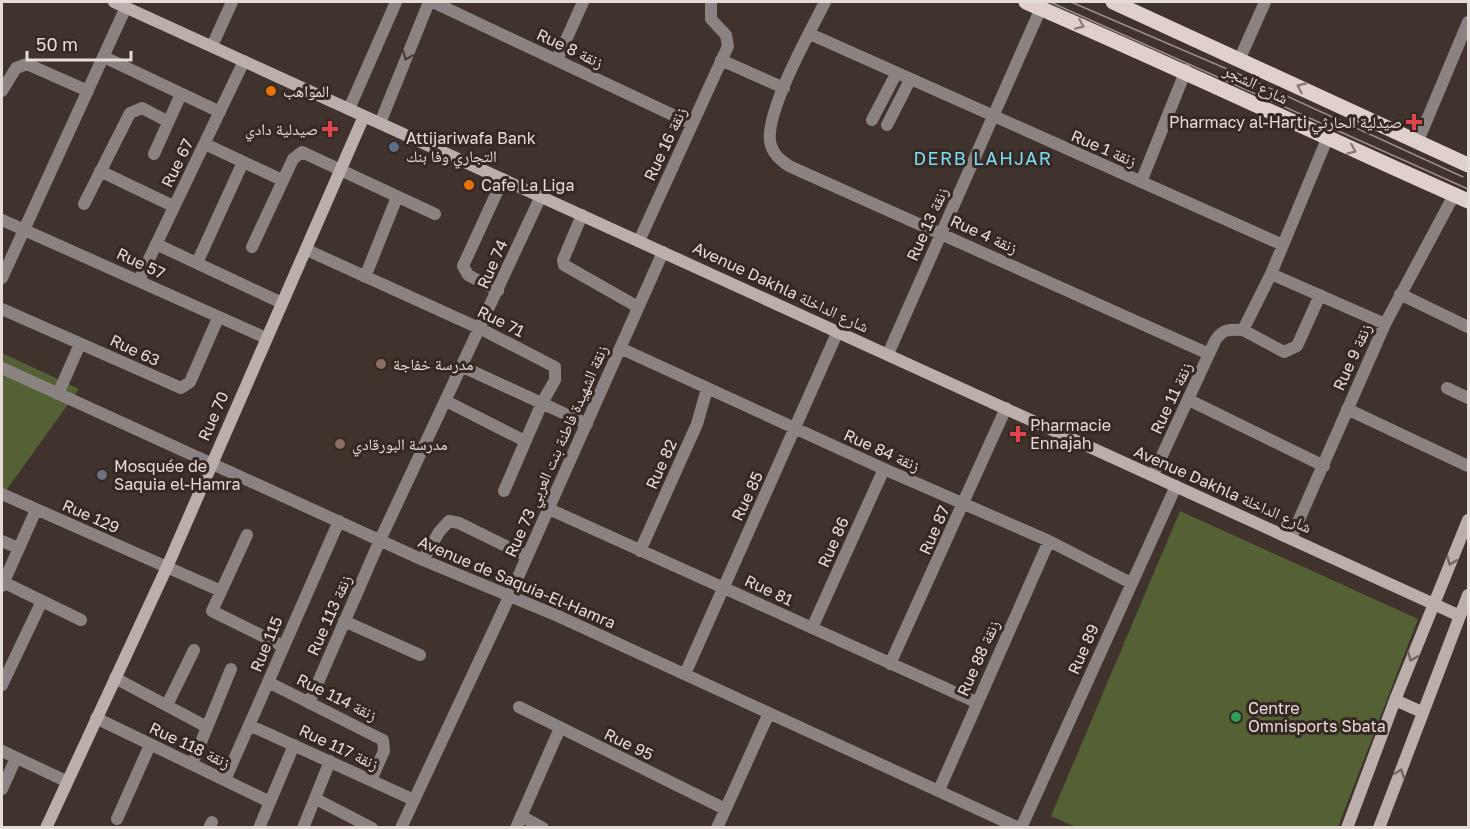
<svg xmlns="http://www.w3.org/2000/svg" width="1470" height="829" font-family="'Golos Text','Noto Naskh Arabic',sans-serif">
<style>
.green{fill:#546134}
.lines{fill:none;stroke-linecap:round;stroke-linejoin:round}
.street{stroke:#8b8381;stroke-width:12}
.secondary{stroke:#bbafab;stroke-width:12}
.primary{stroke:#e0d0cb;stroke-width:15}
.tram{stroke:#998e89;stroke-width:1.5}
.oneway{stroke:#8b7c77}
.oneway2{stroke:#4b3f3a}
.oneway3{stroke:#726560}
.food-dot{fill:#e8710a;stroke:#362823;stroke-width:2}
.health-dot{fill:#e0444e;stroke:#362823;stroke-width:2}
.service-dot{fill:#5c6f8a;stroke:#362823;stroke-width:2}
.education-dot{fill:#8d6e63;stroke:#362823;stroke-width:2}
.worship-dot{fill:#6b7280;stroke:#362823;stroke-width:2}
.leisure-dot{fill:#2e9e5b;stroke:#362823;stroke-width:2}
.labels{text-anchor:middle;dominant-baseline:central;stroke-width:6;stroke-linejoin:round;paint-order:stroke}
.street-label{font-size:16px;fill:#e5dcd8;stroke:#362823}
.poi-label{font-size:16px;fill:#e5dcd8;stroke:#362823;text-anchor:start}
.neighbourhood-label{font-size:18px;letter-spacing:1.5px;fill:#7adef8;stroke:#362823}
</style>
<rect width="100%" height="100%" fill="#40322d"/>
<path class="green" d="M2,353L79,389L5,492L2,490Z
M1180,511L1418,619L1338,827L1078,828L1051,816Z"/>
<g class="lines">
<path class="street" d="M433,2L692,124
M825,2C810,32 766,110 770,141C772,153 779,159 789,166L1209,354
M810,34L1283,245L1327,139
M212,46L232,2
M104,57L220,112
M1240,58L1265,2
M557,60L583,2
M721,60L784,88
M2,91L16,68L27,64L88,91
M349,109L396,2
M872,120L896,74
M380,123L429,2
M887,125L910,80
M1418,141L1468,22
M205,144L282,180
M154,154L181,94
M100,171L173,206
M1141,182L1186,70
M84,204L130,113L142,108L167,121
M582,215L563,260L564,265L638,307
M2,220L266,338
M639,241L728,46L726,35L711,19V2
M156,244L282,303
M252,247L293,159L302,152L435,214
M307,250L481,329L555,367V380L542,403L504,491
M197,263L243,162
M1271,274L1385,324
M365,277L397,197
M2,278L126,7
M139,280L244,61
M498,291L468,275L463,266L503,179
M1400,294L1468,327
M2,309L181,388L190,382L218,318
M1243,330L1284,352L1297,346L1320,295
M620,348L884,469L1049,541L1131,583
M888,354L1041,8
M463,367L587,424
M2,368L423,560L558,616L1019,828
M1447,388L1468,398
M58,394L80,344
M1189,400L1324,466
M446,401L525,441
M1347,409L1468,466
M1153,475L1215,341C1222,329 1230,329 1243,330L1271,274L1283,245
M2,494L221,591
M549,509L976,702
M247,535L212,611L283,646
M1291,538L1385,324L1454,195
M2,541L18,548
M640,551L697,424L707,389
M423,560L439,532L449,521L459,523L526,556
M3,582L81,620
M2,586L36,510
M344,621L420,655
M812,628L884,469
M890,664L1006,408
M685,674L838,331
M115,678L207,727
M268,682L383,740L384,751L371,780
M2,685L42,601
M309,703L380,540L541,196
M167,705L194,650
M519,707L725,809
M96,718L270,802
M249,725L414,800
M2,751L66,781
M192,764L231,669
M225,780L339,521
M2,789L16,758
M939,790L1049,541
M316,799L372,828
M521,816L543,828
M117,819L150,745
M209,828L212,822
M259,828L294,745
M303,828L330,761
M401,828L510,595L663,252
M516,828L560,728
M717,828L769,713
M1021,828L1176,486"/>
<path class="secondary" d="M114,2L1460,616
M1395,700L1422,712
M46,828L167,567L364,116
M1347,828L1395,700L1468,520
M1379,828L1468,595"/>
<path class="primary" d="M1026,2C1175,66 1321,136 1468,201
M1113,2L1468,165"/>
<path class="tram" d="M1050,2L1468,189
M1071,2L1241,75L1463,177"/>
</g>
<defs><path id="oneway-chevron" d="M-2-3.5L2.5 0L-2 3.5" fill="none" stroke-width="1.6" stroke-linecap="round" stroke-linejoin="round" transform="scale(1.5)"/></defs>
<g class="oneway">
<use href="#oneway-chevron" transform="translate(1080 25) rotate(23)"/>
<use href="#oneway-chevron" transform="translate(1301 87) rotate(-155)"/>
<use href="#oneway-chevron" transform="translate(1352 150) rotate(23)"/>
</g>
<use class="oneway2" href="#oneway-chevron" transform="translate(407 56) rotate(112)"/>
<g class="oneway3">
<use href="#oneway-chevron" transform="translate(1451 561) rotate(113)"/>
<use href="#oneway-chevron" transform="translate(1412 657) rotate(112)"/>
<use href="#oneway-chevron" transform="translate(1400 773) rotate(-69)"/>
</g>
<g class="food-dot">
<circle cx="271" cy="91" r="6"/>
<circle cx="469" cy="185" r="6"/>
</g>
<g class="health-dot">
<path d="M1411 113h6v6h6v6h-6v6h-6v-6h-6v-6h6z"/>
<path d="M327 120h6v6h6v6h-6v6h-6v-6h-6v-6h6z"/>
<path d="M1015 425h6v6h6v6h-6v6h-6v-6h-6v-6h6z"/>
</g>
<circle class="service-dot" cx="394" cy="147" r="6"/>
<g class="education-dot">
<circle cx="381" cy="364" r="6"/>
<circle cx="340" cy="444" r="6"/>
</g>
<circle class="worship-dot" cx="102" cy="475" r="6"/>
<circle class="leisure-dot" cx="1236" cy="717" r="6"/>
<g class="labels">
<g class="street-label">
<text transform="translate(570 48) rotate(25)">Rue 8 زنقة</text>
<text transform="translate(1256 84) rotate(26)">شارع الشجر</text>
<text transform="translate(665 144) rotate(-65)">Rue 16 زنقة</text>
<text transform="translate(1104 148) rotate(23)">Rue 1 زنقة</text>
<text transform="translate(177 163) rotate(-64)">Rue 67</text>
<text transform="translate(927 224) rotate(-66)">Rue 13 زنقة</text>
<text transform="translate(984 234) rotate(24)">Rue 4 زنقة</text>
<text transform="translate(141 263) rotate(25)">Rue 57</text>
<text transform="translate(492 264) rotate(-66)">Rue 74</text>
<text transform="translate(781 287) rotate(25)">Avenue Dakhla شارع الداخلة</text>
<text transform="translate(501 321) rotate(26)">Rue 71</text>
<text transform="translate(135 350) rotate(25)">Rue 63</text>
<text transform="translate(1352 357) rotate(-66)">Rue 9 زنقة</text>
<text transform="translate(1171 398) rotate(-65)">Rue 11 زنقة</text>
<text transform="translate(213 416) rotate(-66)">Rue 70</text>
<text transform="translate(882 450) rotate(24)">Rue 84 زنقة</text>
<text transform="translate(556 451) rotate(-66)">Rue 73 زنقة الشهيدة فاطنة بنت العربي</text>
<text transform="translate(661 464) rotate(-66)">Rue 82</text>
<text transform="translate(1223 489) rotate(24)">Avenue Dakhla شارع الداخلة</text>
<text transform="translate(747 496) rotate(-65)">Rue 85</text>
<text transform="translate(91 516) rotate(24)">Rue 129</text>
<text transform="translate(934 530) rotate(-66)">Rue 87</text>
<text transform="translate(833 542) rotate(-66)">Rue 86</text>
<text transform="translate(517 582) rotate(23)">Avenue de Saquia-El-Hamra</text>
<text transform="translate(769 590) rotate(25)">Rue 81</text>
<text transform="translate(329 615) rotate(-66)">Rue 113 زنقة</text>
<text transform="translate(266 644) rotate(-67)">Rue 115</text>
<text transform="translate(1083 649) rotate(-66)">Rue 89</text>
<text transform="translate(978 658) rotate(-66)">Rue 88 زنقة</text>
<text transform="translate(337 697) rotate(26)">Rue 114 زنقة</text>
<text transform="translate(629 744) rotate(26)">Rue 95</text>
<text transform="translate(190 745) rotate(25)">Rue 118 زنقة</text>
<text transform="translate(339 747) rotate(25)">Rue 117 زنقة</text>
</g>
<g class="poi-label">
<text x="283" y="91">المواهب</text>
<text x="1402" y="122" text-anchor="end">Pharmacy al-Harti صيدلية الحارثي</text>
<text x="318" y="129" text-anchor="end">صيدلية دادي</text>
<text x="406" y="138">Attijariwafa Bank<tspan x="406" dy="18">التجاري وفا بنك</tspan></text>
<text x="481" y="185">Cafe La Liga</text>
<text x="393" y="364">مدرسة خفاجة</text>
<text x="1030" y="425">Pharmacie<tspan x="1030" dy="18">Ennajah</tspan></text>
<text x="352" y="444">مدرسة البورقادي</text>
<text x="114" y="466">Mosquée de<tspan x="114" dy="18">Saquia el-Hamra</tspan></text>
<text x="1248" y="708">Centre<tspan x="1248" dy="18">Omnisports Sbata</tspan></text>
</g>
<g class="neighbourhood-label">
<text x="983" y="158">DERB LAHJAR</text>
</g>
</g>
<rect width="1470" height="829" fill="none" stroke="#e5dcd8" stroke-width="6"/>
<path d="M27 51v9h104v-9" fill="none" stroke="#e5dcd8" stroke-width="3"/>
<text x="36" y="51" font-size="18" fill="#e5dcd8" stroke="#362823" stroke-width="4.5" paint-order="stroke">50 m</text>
</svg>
